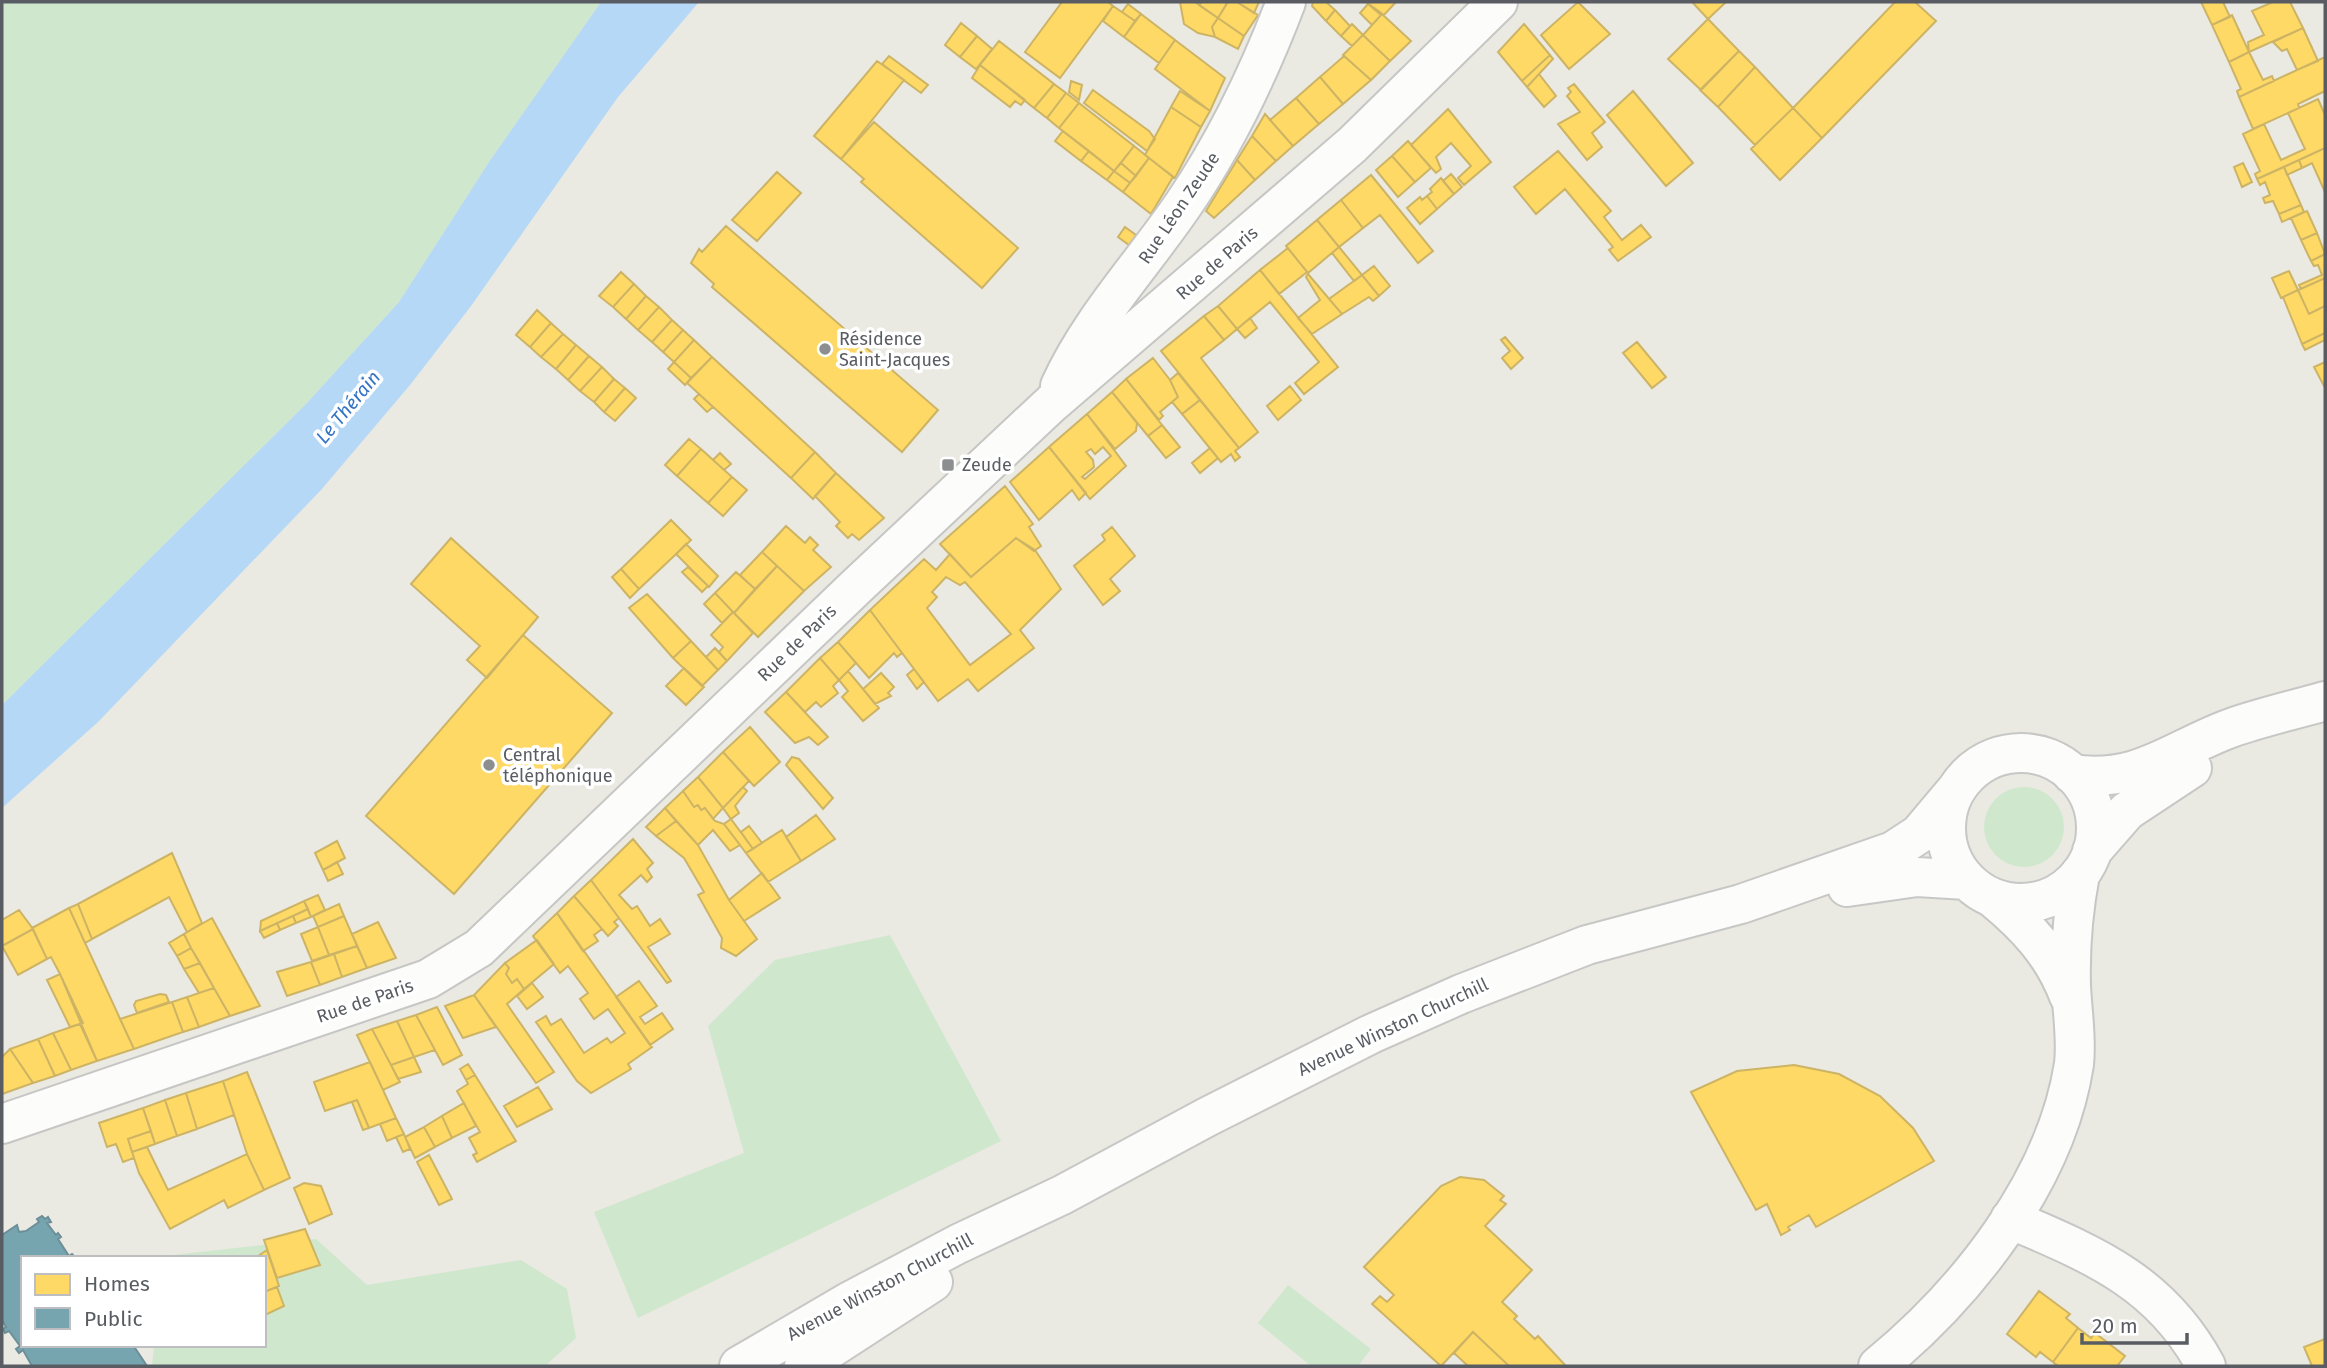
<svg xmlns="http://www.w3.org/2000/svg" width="2327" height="1368" font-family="'Fira Sans',sans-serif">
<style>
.green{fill:#cfe8cd}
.water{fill:#b5d8f6}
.homes{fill:#ffd966;stroke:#cdb465;stroke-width:2;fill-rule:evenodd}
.public{fill:#76a5af;stroke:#6d8f98;stroke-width:2}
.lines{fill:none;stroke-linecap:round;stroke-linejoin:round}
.street-casing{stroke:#c6c7c5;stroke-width:42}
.secondary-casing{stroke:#c7c8c6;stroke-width:42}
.street{stroke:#fcfcfb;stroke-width:38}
.secondary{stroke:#fcfcfb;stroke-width:38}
.poi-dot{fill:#8c8e8f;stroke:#fff;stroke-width:2.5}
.labels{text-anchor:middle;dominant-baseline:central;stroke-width:7;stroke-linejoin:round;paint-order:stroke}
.street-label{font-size:18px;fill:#595d63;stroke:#fff}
.poi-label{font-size:18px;fill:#595d63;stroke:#fff;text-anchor:start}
.water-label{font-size:19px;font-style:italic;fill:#3373c5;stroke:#fff}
</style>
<rect width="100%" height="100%" fill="#eae9e2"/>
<path class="green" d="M2,2H601L491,159L399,302L306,404L2,705Z
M1984 827a40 40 0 1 1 80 0a40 40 0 1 1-80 0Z
M890,935L1001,1141L638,1318L594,1212L744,1153L708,1026L775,960Z
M316,1239L367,1285L521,1260L567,1289L576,1338L545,1366H152L154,1345H264V1258L164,1256Z
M1288,1285L1371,1349L1358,1366H1311L1258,1323Z"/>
<path class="water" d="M601,2H699L618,97L471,306L410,385L321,490L98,722L2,808V705L306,404L399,302L491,159Z"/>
<path class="homes" d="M1062,2H1108L1113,6L1060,78L1025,52Z
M1180,2H1195L1218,18L1212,27L1215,37L1198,33L1184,24Z
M1202,2H1225L1227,3L1218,18L1199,5Z
M1237,2L1258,15L1244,36L1218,18L1228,2Z
M1237,2H1259L1254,13Z
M1313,2H1326L1335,10L1326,21L1312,6Z
M1366,2H1396L1384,15Z
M1578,2L1610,34L1569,69L1541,35Z
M1692,2H1726L1708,19Z
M1895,2H1915L1936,21L1822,138L1793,108Z
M2201,2H2223L2230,17L2212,25Z
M2273,2H2290L2303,28L2249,52L2248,42L2264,35L2252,11Z
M1128,4L1141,14L1135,21L1122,12Z
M1368,4L1381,15L1372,25L1360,13Z
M1113,6L1135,21L1124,37L1103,21Z
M1335,10L1350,26L1341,36L1326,21Z
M1141,14L1175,40L1159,63L1124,37Z
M1382,14L1411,41L1390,61L1363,35Z
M2232,15L2249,52L2229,62L2212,25Z
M1218,18L1244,36L1238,49L1215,37L1212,27Z
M1708,19L1739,51L1701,90L1668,59Z
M961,23L977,36L960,57L945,45Z
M1352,24L1363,35L1352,46L1341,36Z
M1524,24L1550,55L1522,81L1498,52Z
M2303,28L2318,61L2297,70L2287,49L2282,51L2273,42Z
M1363,35L1390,61L1371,80L1343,55Z
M977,36L992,49L976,69L960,57Z
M1175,40L1225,78L1210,111L1155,69Z
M999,41L1054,84L1034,108L980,65Z
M1739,51L1755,67L1718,107L1700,90Z
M2249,52L2263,80L2272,76L2274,81L2239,97L2237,91L2241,89L2229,62Z
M1550,55L1553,59L1527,87L1522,81Z
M889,56L928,85L921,93L882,64Z
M1344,56L1371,80L1343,104L1320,77Z
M2325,57V91L2298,104L2299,108L2253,129L2239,97Z
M877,61L904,80L841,159L814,136Z
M980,65L1025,100L1021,105L1015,101L1010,107L972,78Z
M1755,67L1793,108L1755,145L1718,107Z
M1539,74L1556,96L1544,107L1527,87Z
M1320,77L1343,104L1319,124L1296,98Z
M1071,81L1082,85L1079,100L1069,92Z
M1054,84L1066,93L1047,118L1034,108Z
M1574,84L1605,122L1592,133L1602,147L1587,160L1558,124L1580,112L1567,96L1571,92L1568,88Z
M1093,90L1149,131L1155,139L1147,151L1084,103Z
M1180,91L1210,111L1201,127L1171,107Z
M1633,91L1693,163L1666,186L1607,115Z
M1066,93L1079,103L1059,128L1047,118Z
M1296,98L1319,124L1293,146L1270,120Z
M2318,99L2325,115V148L2257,179L2255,174L2260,171L2243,134L2264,124L2281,160L2305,149L2288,113Z
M1079,103L1134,146L1114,171L1059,128Z
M1171,107L1201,127L1175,178L1145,155Z
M1793,108L1822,138L1780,180L1751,149Z
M1448,109L1491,162L1464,185L1458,178L1471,166L1451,143L1436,157L1441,169L1436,173L1411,145Z
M1265,114L1293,146L1276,161L1252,136Z
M874,122L1018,248L982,288L861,182L864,179L841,159Z
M1063,131L1089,151L1081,161L1055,141Z
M1252,136L1276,161L1255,180L1237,160Z
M1408,141L1431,168L1415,182L1392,156Z
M1134,146L1149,158L1136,176L1121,163Z
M2325,148V192L2312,163L2302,168L2299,160Z
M1089,151L1114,171L1107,180L1081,161Z
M1558,151L1611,211L1604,217L1622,240L1641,225L1651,237L1618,261L1609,250L1613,247L1565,189L1536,214L1514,187Z
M1392,156L1415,182L1398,197L1376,170Z
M1149,158L1173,177L1151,214L1123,192Z
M1237,160L1255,180L1214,218L1206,211Z
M2299,160L2302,168L2287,175L2284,167Z
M1121,163L1136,176L1130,183L1114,171Z
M2243,163L2252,182L2242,187L2234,167Z
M2284,167L2301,205L2279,214L2273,201L2265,203L2263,198L2270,195L2265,182L2260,185L2257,179Z
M1114,171L1130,183L1123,192L1107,180Z
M777,172L801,193L757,241L732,220Z
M1451,174L1462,187L1454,194L1443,181Z
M1371,175L1433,251L1418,263L1380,215L1363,228L1341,200Z
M1441,178L1454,194L1437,209L1427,196L1432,192L1430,189Z
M1427,196L1437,209L1420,224L1407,208L1420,197L1422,200Z
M1341,200L1363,228L1339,247L1317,220Z
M2301,205L2304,212L2282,222L2279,214Z
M2307,211L2317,233L2301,240L2291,218Z
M1317,220L1339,247L1308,273L1286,246Z
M726,226L938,410L902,452L712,287L714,284L691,263L699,249L702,252Z
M1125,227L1136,235L1129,245L1118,237Z
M2317,233L2325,254L2311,261L2301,240Z
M1339,247L1362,275L1354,281L1332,253Z
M1288,248L1307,272L1279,294L1260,270Z
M2325,254V278L2301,289L2299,285L2322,275L2318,265L2314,266L2311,261Z
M1374,266L1390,286L1379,296L1362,275Z
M1260,270L1338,367L1304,394L1295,383L1319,362L1270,302L1237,329L1218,306Z
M2289,271L2298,290L2281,298L2272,278Z
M621,272L634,284L613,307L599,296Z
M1308,274L1342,314L1312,334L1298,318L1320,300L1306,277Z
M1362,275L1379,296L1373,301L1369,297L1342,314L1329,299Z
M2325,278V306L2309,314L2298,290Z
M634,284L646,296L626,319L613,307Z
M2298,290L2309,314L2325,306V333L2302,344L2283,297Z
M646,296L659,307L638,330L626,319Z
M1218,306L1237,329L1224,340L1204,316Z
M659,307L672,320L652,342L638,330Z
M537,310L551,323L530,347L516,335Z
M1204,316L1224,340L1201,358L1258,432L1239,448L1161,351Z
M1250,318L1257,328L1245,338L1237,329Z
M672,320L683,330L663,352L652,342Z
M551,323L563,334L541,357L530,347Z
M683,330L694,340L674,362L663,352Z
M2325,333V340L2305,350L2302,344Z
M563,334L576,345L556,369L541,357Z
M1505,337L1523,358L1511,369L1502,358L1510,351L1501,340Z
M694,340L712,357L691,378L674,362Z
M1637,342L1666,377L1652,388L1623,353Z
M576,345L589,356L568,380L556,369Z
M589,356L602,367L580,391L568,380Z
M712,357L815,452L791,478L687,383Z
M1153,358L1170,380L1178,397L1160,412L1163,416L1159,420L1126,379Z
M674,362L691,378L685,385L668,369Z
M2325,362V386H2324L2314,367Z
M602,367L614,379L594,402L580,391Z
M1178,373L1200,400L1182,414L1172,402L1178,397L1170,380Z
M614,379L625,388L604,412L594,402Z
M1126,379L1162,425L1148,436L1112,392Z
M1290,386L1301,400L1278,420L1267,406Z
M625,388L636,398L615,421L604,412Z
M1112,392L1137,423L1136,431L1115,449L1087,414Z
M699,394L713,407L707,412L694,399Z
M1200,400L1239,448L1235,451L1240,457L1235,461L1231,454L1221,462L1182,414Z
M1087,414L1126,466L1090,499L1049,447ZM1103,447L1111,456L1085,479L1082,477L1094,467L1093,460L1086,452L1091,449L1095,454Z
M1162,425L1180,447L1166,458L1148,436Z
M689,439L701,449L677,476L665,465Z
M1049,447L1086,493L1079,500L1072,490L1039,520L1010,482Z
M1210,448L1218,458L1200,473L1192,463Z
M701,449L732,477L708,503L677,476Z
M815,452L836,473L813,499L791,478Z
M720,453L731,464L724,470L713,460Z
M836,473L884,518L859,540L852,534L848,538L836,526L840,522L815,496Z
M732,477L747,490L723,516L708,503Z
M1005,486L1033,524L1029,527L1041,546L1034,551L1016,538L971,577L940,544Z
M671,520L691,540L639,589L621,569Z
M786,526L805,543L810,537L818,545L813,550L831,567L804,591L762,552Z
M1112,527L1135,556L1110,579L1120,591L1103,605L1074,566L1105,540L1102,535Z
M451,538L538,617L487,678L467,660L480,646L411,584Z
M1016,538L1035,550L1061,589L1020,630L1034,648L978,691L968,679L938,701L870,610L924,559L936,570L950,554L971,577ZM946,577L960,585L965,582L1011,634L970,665L927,608L937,597L932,592Z
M686,544L718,576L709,587L676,554Z
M762,552L777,566L755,589L740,575Z
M777,566L804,591L758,637L734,613Z
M688,567L708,586L702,592L682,572Z
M621,569L639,589L630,598L612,577Z
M736,572L755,589L734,613L715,593Z
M715,593L733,612L722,623L704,604Z
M647,594L691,641L673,658L629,608Z
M870,610L902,653L897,657L894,653L869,678L838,642Z
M733,612L753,633L727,661L719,652L723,647L711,635Z
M523,635L612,713L454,894L366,816Z
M691,641L718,670L702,686L673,658Z
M838,642L856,663L839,680L820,658Z
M715,648L727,661L718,670L706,657Z
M820,658L839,680L833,686L838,693L821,707L816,702L805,712L786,692Z
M684,668L704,687L686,705L666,686Z
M914,669L924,682L917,689L907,675Z
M848,671L879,708L863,721L842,697L848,691L839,680Z
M881,673L894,687L888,693L891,696L875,704L863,689Z
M786,692L828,737L818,745L809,737L795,743L765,712Z
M750,727L780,762L754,786L723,752Z
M723,752L749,781L723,808L698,777Z
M792,757L799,759L833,798L823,809L786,765Z
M698,777L723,808L713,819L705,808L701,810L698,805L694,807L683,791Z
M743,787L747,791L735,806L739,813L731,819L723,808Z
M683,791L694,807L698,805L701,810L705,808L715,821L724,824L740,845L730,851L713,830L698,845L665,808Z
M665,808L676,821L656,836L646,827Z
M816,815L835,839L801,861L786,837Z
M731,819L753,849L746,853L724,824Z
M676,821L698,845L729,900L757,939L736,956L721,948L722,938L698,895L704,892L684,858L656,836Z
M749,826L762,843L753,849L741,832Z
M782,830L801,861L768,882L746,853Z
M633,839L653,863L647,869L652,877L647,882L641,875L619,895L632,909L637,906L650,926L660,919L670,934L648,947L671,981L667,983L591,880Z
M337,841L345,858L323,870L315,853Z
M172,853L202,923L187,932L169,897L92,939L78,904Z
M337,862L343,874L328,881L323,870Z
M762,873L780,898L744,921L729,900Z
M591,880L619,918L614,922L618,926L608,936L574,896Z
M318,895L325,910L311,917L304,901Z
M574,896L602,929L594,935L598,941L583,951L557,913Z
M304,901L308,909L260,931L261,921Z
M78,904L92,939L85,943L69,908Z
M339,904L344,916L318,927L313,916Z
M69,908L134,1049L97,1061L60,974L51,957L47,959L32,928Z
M308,909L311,917L296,923L293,916Z
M19,910L33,929L2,946V920Z
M557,913L652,1047L628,1064L631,1069L591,1093L577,1081L536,1022L546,1016L551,1025L561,1019L584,1053L607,1038L611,1043L625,1033L608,1009L594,1019L580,999L588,993L568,966L560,973L533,936Z
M293,916L296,923L280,930L277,923Z
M344,916L357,946L329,955L318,927Z
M212,918L260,1006L230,1016L191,948L184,934Z
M378,922L396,958L367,968L352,934Z
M277,923L280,930L264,938L260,931Z
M318,927L329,955L312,961L301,934Z
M33,929L47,959L18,975L2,946Z
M184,934L191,948L177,956L169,943Z
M537,940L554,964L524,989L517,979L512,983L506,974L509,968L505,963Z
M357,946L367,968L342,977L334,954Z
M191,948L200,963L184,969L177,956Z
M334,954L342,977L320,985L311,962Z
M311,962L320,985L287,996L277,972Z
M200,963L214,988L199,993L184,969Z
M505,963L509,968L506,974L512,983L517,979L524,989L507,1004L554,1072L536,1083L474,995Z
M60,974L83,1023L70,1027L47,980Z
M639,981L657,1006L640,1017L645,1024L662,1013L673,1029L650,1045L616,997Z
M532,983L543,997L527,1009L517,996Z
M214,988L230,1016L199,1027L187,997Z
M160,994L166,995L169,1002L137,1013L134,1005L136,1001Z
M474,995L496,1027L463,1038L445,1006Z
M187,997L199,1027L183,1032L172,1002Z
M172,1002L183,1032L134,1049L120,1019Z
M437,1007L462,1055L443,1065L416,1015Z
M416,1015L435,1050L414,1057L397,1021Z
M397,1021L414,1057L391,1065L372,1029Z
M80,1024L97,1061L71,1070L53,1033Z
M372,1029L400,1082L383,1090L357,1035Z
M53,1033L71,1070L55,1076L38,1039Z
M38,1039L55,1076L33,1083L10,1049Z
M10,1049L33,1083L2,1094V1057Z
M414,1057L421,1072L398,1079L391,1065Z
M370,1062L396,1118L369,1128L357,1100L325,1111L314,1082Z
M468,1064L475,1075L466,1080L460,1069Z
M1794,1065L1839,1074L1880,1096L1913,1128L1934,1161L1816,1227L1809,1215L1788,1227L1790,1230L1781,1235L1767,1204L1756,1210L1691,1092L1737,1071Z
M247,1072L290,1178L264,1190L247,1154L223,1081Z
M475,1075L516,1141L477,1162L473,1155L477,1153L469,1138L480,1132L457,1091L468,1084L466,1080Z
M223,1081L234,1115L197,1129L186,1093Z
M538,1087L552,1109L517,1127L504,1106Z
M186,1093L197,1129L177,1136L165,1100Z
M165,1100L177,1136L155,1144L143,1108Z
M357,1100L369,1128L363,1130L352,1102Z
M464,1103L476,1126L452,1138L442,1116Z
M143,1108L151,1131L128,1139L134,1158L123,1162L116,1144L107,1147L99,1123Z
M442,1116L452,1138L435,1147L424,1127Z
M396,1118L404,1134L387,1141L380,1124Z
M424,1127L435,1147L415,1158L405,1137Z
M151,1131L155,1144L132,1152L128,1139Z
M404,1134L410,1149L403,1152L396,1137Z
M147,1147L168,1190L247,1154L264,1190L228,1208L224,1200L170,1229L139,1173L132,1152Z
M429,1155L452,1199L439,1205L417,1162Z
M1460,1177L1484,1180L1504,1196L1500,1200L1506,1204L1485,1226L1532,1270L1502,1302L1517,1316L1514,1319L1535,1339L1538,1336L1566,1366H1509L1473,1332L1441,1366L1372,1304L1380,1296L1387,1302L1394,1295L1364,1267L1441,1186Z
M304,1183L321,1186L332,1214L309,1224L294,1188Z
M305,1229L320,1265L277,1278L264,1240Z
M267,1250L279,1286L264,1292V1258H255Z
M277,1287L284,1306L265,1315L264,1292Z
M2039,1291L2070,1314L2066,1318L2078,1328L2053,1362L2040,1352L2036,1357L2007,1334Z
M2078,1328L2091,1338L2095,1333L2125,1356L2117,1366H2058L2053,1362Z
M1473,1332L1509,1366H1468L1454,1353Z
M2325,1339V1366H2312L2304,1347Z"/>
<path class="public" d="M42,1216L45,1219L48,1217L51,1222L47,1223L56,1235L58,1233L61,1237L58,1239L69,1256L72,1254L75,1257L23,1258V1345H133L147,1366H32L23,1350L19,1353L16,1349L20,1346L9,1331L5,1333L3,1329L6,1327L2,1320V1235L17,1225L19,1232L26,1231L39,1222L37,1219Z"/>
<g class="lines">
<g class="street-casing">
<path id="street" d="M1060,386C1090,320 1142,265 1183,205C1226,142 1259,73 1286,2
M1993,898C2027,926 2053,954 2069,996
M2,1124L428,979L479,948L858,585L1052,403L1352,145L1498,2
M2010,1219C2094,1255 2161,1282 2206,1366
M1878,1366C1967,1293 2056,1181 2074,1064C2077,1038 2072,1011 2071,985C2070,946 2073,911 2080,874"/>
</g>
<g class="secondary-casing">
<path id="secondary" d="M1946 828a75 75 0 1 1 150 0a75 75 0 1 1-150 0Z
M2072,774C2139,784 2173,749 2231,728C2262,717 2294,710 2325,701
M2092,851L2127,811L2192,768
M1847,887L1917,877L1967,880
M739,1366L852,1300L958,1244L1062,1195L1207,1117L1371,1034L1461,994L1587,945L1741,904L1893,851L1919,834L1956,790
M804,1366L933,1282"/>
</g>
<use href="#street" class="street"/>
<use href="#secondary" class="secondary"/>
</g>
<g class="poi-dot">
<circle cx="825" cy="349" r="7"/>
<rect x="941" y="458" width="14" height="14" rx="3.5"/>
<circle cx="489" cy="765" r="7"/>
</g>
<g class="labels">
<g class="street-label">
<text transform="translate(1179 208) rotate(-56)">Rue Léon Zeude</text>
<text transform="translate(1217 263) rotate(-41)">Rue de Paris</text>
<text transform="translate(797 643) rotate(-44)">Rue de Paris</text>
<text transform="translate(365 1001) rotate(-19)">Rue de Paris</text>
<text transform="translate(1393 1027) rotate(-25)">Avenue Winston Churchill</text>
<text transform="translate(880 1287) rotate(-28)">Avenue Winston Churchill</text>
</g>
<g class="poi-label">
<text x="839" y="339">Résidence<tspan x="839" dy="21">Saint-Jacques</tspan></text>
<text x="962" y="465">Zeude</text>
<text x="503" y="755">Central<tspan x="503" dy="21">téléphonique</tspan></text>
</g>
<g class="water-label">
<text transform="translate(348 407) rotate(-50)">Le Thérain</text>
</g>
</g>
<rect width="2327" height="1368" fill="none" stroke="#595d63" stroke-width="7"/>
<rect x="21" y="1256" width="245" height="91" fill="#ffffff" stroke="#bdbec1" stroke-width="2"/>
<rect x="35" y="1274" width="35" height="21" fill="#ffd966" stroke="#bdbec1" stroke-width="2"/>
<text x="84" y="1291" font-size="21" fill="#595d63">Homes</text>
<rect x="35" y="1308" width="35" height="21" fill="#76a5af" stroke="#bdbec1" stroke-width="2"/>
<text x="84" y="1326" font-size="21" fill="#595d63">Public</text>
<path d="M2082 1333v10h105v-10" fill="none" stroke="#595d63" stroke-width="3.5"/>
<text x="2092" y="1333" font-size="21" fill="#595d63" stroke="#ffffff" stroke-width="5" paint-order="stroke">20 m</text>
</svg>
